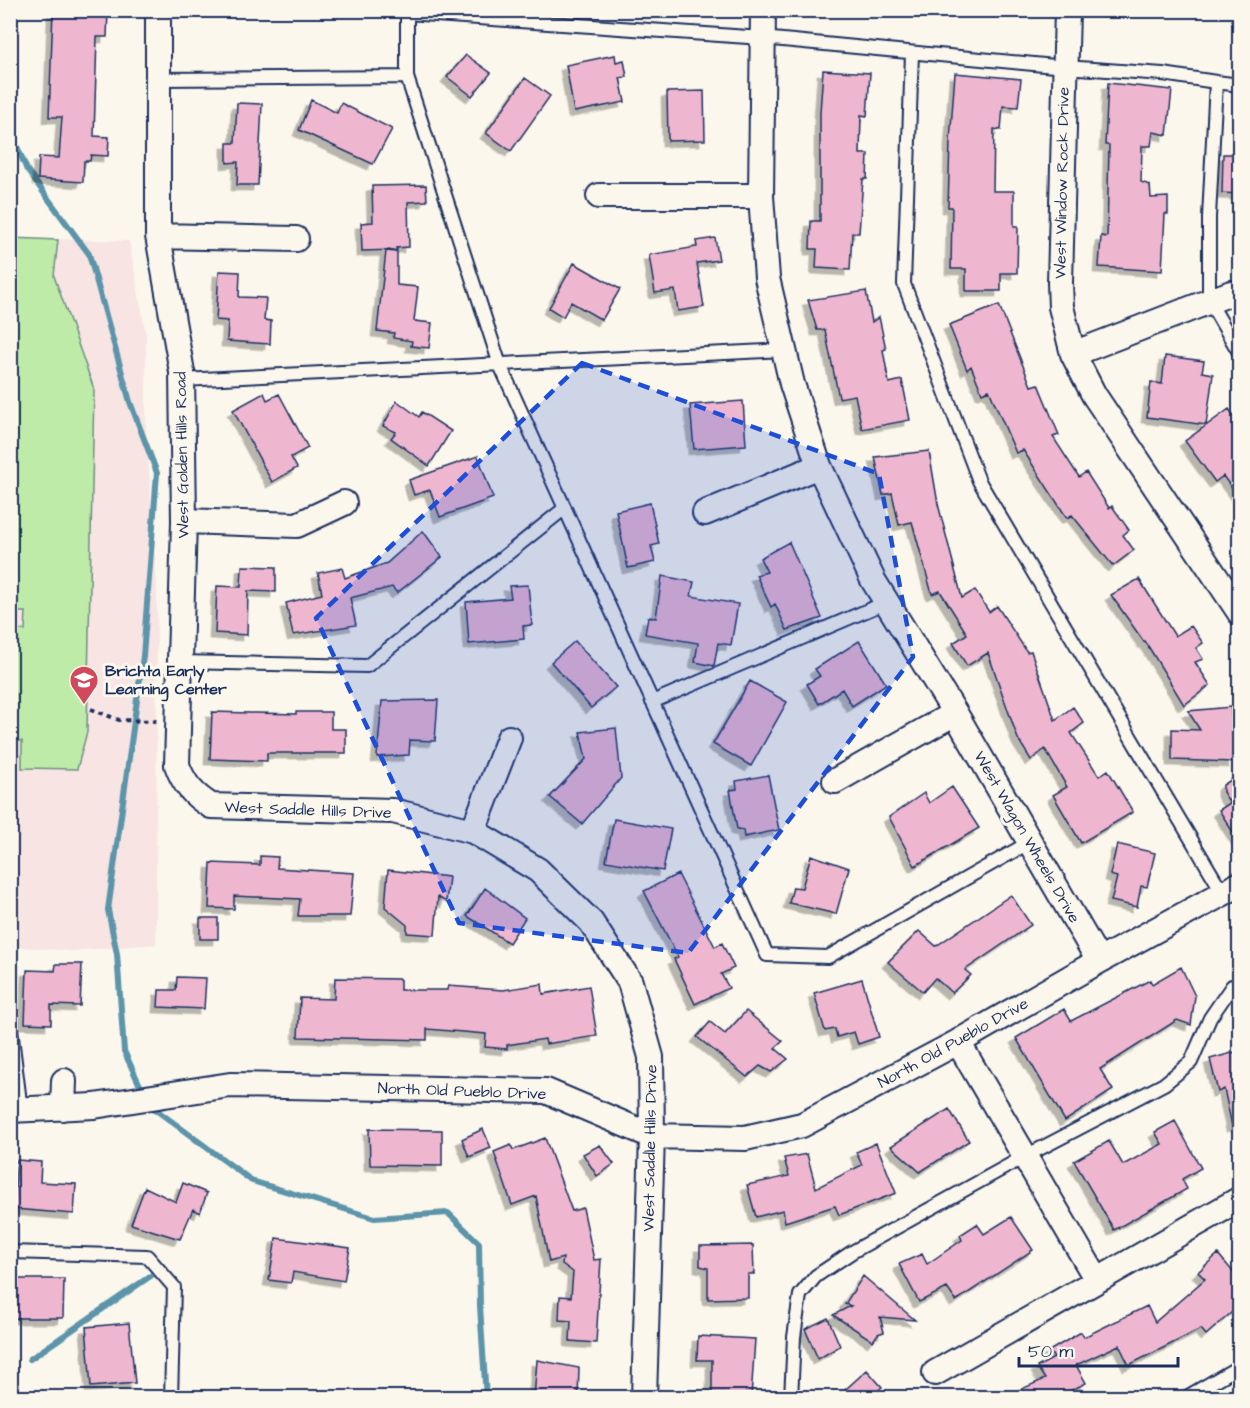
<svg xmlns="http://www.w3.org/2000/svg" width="1250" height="1408" font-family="'Architects Daughter',sans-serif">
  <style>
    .built { fill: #f7e4e3 }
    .green { fill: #bfeba8; stroke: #6d8d83; stroke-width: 1.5 }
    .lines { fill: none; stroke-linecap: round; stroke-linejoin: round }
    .stream { stroke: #5b94aa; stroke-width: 6 }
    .building { fill: #eeb7cf; stroke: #1b2f5e; stroke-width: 1.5; filter: url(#shadow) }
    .service-casing { stroke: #1b2f5e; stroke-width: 16 }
    .minor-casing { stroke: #1b2f5e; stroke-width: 28 }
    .path { stroke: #1b2f5e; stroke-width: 4; stroke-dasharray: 4.5 4.5; stroke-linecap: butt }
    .service { stroke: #fbf7ec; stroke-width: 12 }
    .minor { stroke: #fbf7ec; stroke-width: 24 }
    .marked { fill: #1d4ed8; fill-opacity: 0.2; stroke: #1d4ed8; stroke-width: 4.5; stroke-dasharray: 12 8; stroke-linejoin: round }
    .labels { text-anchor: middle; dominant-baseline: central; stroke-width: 6; stroke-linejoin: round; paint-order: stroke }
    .street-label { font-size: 16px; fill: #1b2f5e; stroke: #fbf7ec }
    .poi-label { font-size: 16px; font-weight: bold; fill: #1b2f5e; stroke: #fbf7ec; text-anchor: start }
  </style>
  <defs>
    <filter id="shadow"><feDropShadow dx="-5.5" dy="5.5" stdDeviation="0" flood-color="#0004"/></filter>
  </defs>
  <rect width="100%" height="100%" fill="#fbf7ec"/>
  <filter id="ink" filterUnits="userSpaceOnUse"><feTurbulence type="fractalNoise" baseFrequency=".0167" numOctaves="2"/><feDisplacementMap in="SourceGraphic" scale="12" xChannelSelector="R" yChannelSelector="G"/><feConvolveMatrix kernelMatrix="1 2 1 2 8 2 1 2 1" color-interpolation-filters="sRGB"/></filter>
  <g filter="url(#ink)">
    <path class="built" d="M11 238 129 241 146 335V430L157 588 156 944 71 951 11 946Z"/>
    <path class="green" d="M11 238 58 240 54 276 94 389 87 732 77 769 22 768V741H11V630H25L26 612H10Z"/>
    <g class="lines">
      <path class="stream" d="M10 130 27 170 89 254 130 402 157 473 143 656 108 910 117 954 124 1051 143 1092
        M148 1104 252 1181 374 1218 448 1213 479 1243 480 1306 486 1398
        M30 1359 152 1275"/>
    </g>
    <path class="building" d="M53 10H108L107 37H97L94 136 109 137 108 156 91 155 90 161H84L83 182 38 179 39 157 59 158 62 117H49Z
      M466 55 491 73 472 96 447 77Z
      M615 55 616 62 624 60 627 77 620 78 625 102 574 112 566 65Z
      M823 70 870 73 867 116 861 115 860 154H868L867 179H863L859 233H852L850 270 816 268 817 249H810L811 221H820V112Z
      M955 73 1021 79 1018 107 1003 106 1001 130 994 129 993 191H1014V226H1018L1017 273H1001V291H966V269H951L952 207H948L950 141Z
      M525 78 550 96 511 151 486 133Z
      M1108 83 1172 90 1167 135 1153 132 1151 146H1142L1141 182 1150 185 1151 198 1168 197V214H1165L1162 271 1099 267 1101 236 1107 237 1109 145H1105Z
      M704 91 705 140 668 141 667 92Z
      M311 100 337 113 341 103 392 129 373 164 299 130Z
      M237 103 262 104 258 185H237L238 162 227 163V143H235Z
      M1223 154H1239V194L1222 193Z
      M426 185 427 201 408 202 409 247 396 248 397 250 362 251 361 223 373 222 372 186Z
      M715 238 719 260 697 263 704 307 678 311 675 290 655 293 649 255 697 247 696 241Z
      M386 251 397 252V285L418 287 414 321 432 323 429 348 411 346 412 341 393 338 394 333 377 331Z
      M574 263 620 289 602 320 571 302 563 317 549 308Z
      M219 271 240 272 239 297 266 298 264 320 271 321 270 344 227 341 228 321 216 320Z
      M866 291 872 322 879 317 886 349 883 350 889 383 902 380 910 420 862 429 855 395 839 398 825 330H817L808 300Z
      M999 305 1031 386 1038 384 1059 435 1053 437 1079 477 1086 472 1109 508 1112 506 1129 530 1123 535 1134 550 1113 566 1072 515 1067 518 1023 450 1016 453 989 390 982 393 971 366 967 370 949 325Z
      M1165 356 1204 361 1202 372 1213 374 1206 425 1147 417 1151 382 1162 384Z
      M264 393 267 400 279 394 308 448 291 457 297 468 272 482 233 410Z
      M397 401 419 417 422 412 451 431 429 466 391 438 396 432 383 426Z
      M743 401 746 445 694 449 690 405Z
      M1229 409 1239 423V498L1223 476 1215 482 1185 441Z
      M929 451 938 504 962 598 975 590 989 612 997 606 1027 652 1031 651 1055 720 1073 707 1084 723 1071 733 1099 776 1108 770 1133 812 1081 843 1053 795 1067 787 1045 749 1031 760 1018 739 988 653 967 666 953 643 967 634 940 591 932 594 912 522 899 525 892 493 883 495 875 457Z
      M478 456 493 498 440 517 430 490 414 495 409 480Z
      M650 503 659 544 651 546 655 562 628 568 616 511Z
      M423 531 442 557 397 593 392 587 350 598 356 625 293 635 286 603 322 594 318 573 342 568 345 578 387 563Z
      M789 542 822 618 787 630 775 604 771 607 756 575 767 572 760 558Z
      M242 566 276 567V592L248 591 247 635 215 633 217 586 241 587Z
      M662 576 694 582 691 596 738 604 731 645 718 643 714 666 695 662 698 643 645 634 648 617 656 618Z
      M1139 579 1175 636 1191 626 1203 643 1196 648 1203 659 1195 662 1210 685 1184 705 1145 641 1144 642 1111 595Z
      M528 585 532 625 523 626 524 639 469 644 466 602 511 598 509 586Z
      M575 641 616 687 591 708 551 662Z
      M859 641 886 684 852 706 842 689 819 704 807 684 820 676 815 669Z
      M750 681 787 702 751 766 713 744Z
      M438 700 435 741 410 740 409 755 377 757 382 701Z
      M1231 707 1234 762 1172 760V729L1200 730 1188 711Z
      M212 712 296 714V712H331V729H346V753H267V761L210 759Z
      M616 728 621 778 582 824 550 797 586 759 580 732Z
      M768 775 779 830 744 837 743 830 737 829 730 790 737 789 736 781Z
      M1239 775V842L1219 810 1230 803 1223 792V785Z
      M952 787 979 828 915 866 889 817 924 793 929 803Z
      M614 819 671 829 663 871 606 861Z
      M1117 844 1155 853 1147 887 1141 886 1137 907 1111 901 1117 877 1110 875Z
      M811 855 849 868 836 914 789 903 793 887 802 888Z
      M260 856 278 857 277 868 354 873 350 916H298L300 899 234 896V909L209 908 211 863 260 865Z
      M388 870 449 877 446 902 438 897 435 935 407 933V925L385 907Z
      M678 874 715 947 722 943 734 968 721 974 729 988 695 1004 674 959 678 957 644 891Z
      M485 888 525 918 509 943 467 916Z
      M1011 895 1031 925 965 970 971 975 952 993 935 978 923 992 888 962 919 931 936 946Z
      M200 918H218V939H200Z
      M56 964H82L80 1006 51 1005V1024L25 1023 27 970 55 971Z
      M1181 967 1195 996 1191 1025 1177 1020 1100 1069 1113 1090 1065 1121 1016 1038 1064 1009 1071 1021 1150 980 1152 984Z
      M177 977 206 978 204 1009 158 1007 159 990H176Z
      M335 978 400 979V990H447L448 986 503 990 542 984 543 994 589 986 597 1036 546 1044 545 1039 507 1045V1049L485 1047 486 1034 427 1029V1040L298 1037 300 998 334 999Z
      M862 979 879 1037 858 1044 854 1032 837 1037 835 1029 825 1031 814 993Z
      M746 1011 783 1041 775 1048 788 1059 771 1072 760 1066 747 1077 697 1037 710 1022 725 1034Z
      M1239 1051V1125L1232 1126 1224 1089 1218 1092 1210 1059Z
      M949 1109 969 1141 920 1172 891 1146Z
      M1175 1121 1201 1168 1182 1179 1187 1189 1114 1230 1074 1161 1109 1141 1123 1165 1162 1144 1155 1132Z
      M369 1129 442 1130V1166L370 1165Z
      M483 1129 491 1148 469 1157 462 1139Z
      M545 1138 572 1211 583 1208 594 1260 601 1259 596 1343 570 1341 571 1321 559 1320 560 1296 571 1297 573 1272 562 1264 563 1258 549 1262 536 1196 512 1205 494 1152 511 1145 513 1150Z
      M876 1143 896 1193 839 1215 835 1206 785 1222 783 1210 756 1217 747 1185 789 1176 784 1158 807 1154 816 1188 862 1165 856 1152Z
      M600 1145 614 1164 597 1176 583 1154Z
      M17 1160 41 1162 40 1182 76 1184 74 1214 14 1209Z
      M183 1183 207 1193 200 1213 193 1209 180 1239 131 1224 145 1187 176 1202Z
      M1011 1217 1033 1250 956 1301 947 1288 919 1302 899 1264 922 1254 927 1264 962 1240 960 1235 977 1224 984 1234Z
      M276 1238 350 1248 344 1281 293 1272 291 1283 269 1280Z
      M753 1245 754 1274H748V1298L708 1299V1268L700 1266V1246Z
      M1218 1254 1239 1279V1306L1206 1335 1201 1329 1129 1365 1119 1345 1076 1365 1086 1383 1056 1398H1001L1045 1379 1037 1367 1054 1358 1049 1351 1081 1332 1084 1337 1147 1306 1155 1322 1205 1279 1198 1272Z
      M863 1276 915 1320 880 1317 884 1332 878 1334 873 1341 833 1315 851 1306 845 1304Z
      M10 1279H64L63 1318H10Z
      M828 1318 840 1346 818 1359 805 1329Z
      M129 1323 135 1383 91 1387 86 1327Z
      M698 1336 755 1339 751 1398 712 1393V1360H697Z
      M537 1360 579 1368 578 1398H534Z
      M867 1370 882 1387 869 1398H836Z"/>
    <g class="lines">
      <g class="service-casing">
        <path id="service" d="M407 10V77L500 365 767 955 828 957 1030 842
          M407 13 762 38 1065 67 1163 74 1216 82 1209 217V301L1240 354
          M912 53 904 284 979 481 1223 893
          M158 79 407 77
          M1216 82 1240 85
          M182 380 784 350
          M180 662 367 666 565 508
          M652 702 887 602
          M10 1021 21 1110
          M10 1252 147 1256 174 1287 171 1398
          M791 1398 794 1337 800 1295 816 1276 852 1252 1024 1157 1164 1084 1191 1062 1210 1018 1232 986H1240
          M1185 1398 1240 1366"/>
      </g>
      <g class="minor-casing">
        <path id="minor" d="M158 10V236L182 372 184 521 177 765C184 784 193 795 211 806L393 811 473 831 538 870 591 922 630 982 651 1057 652 1136 644 1398
          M763 10 761 196 767 278 792 384 819 466 873 580 955 713 1099 961
          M1067 10 1060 283 1061 307 1073 354 1094 395 1240 613
          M599 196H761
          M158 236 296 239
          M1073 354 1231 293
          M705 513 819 466
          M184 521 297 525 344 503
          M835 781 955 713
          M473 831 509 738
          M958 1042 1097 1280
          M63 1108 64 1081
          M10 1110 94 1106 230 1085 546 1091 652 1136 745 1138 802 1125 958 1042 1099 961 1240 884
          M935 1373 1240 1199"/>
      </g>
      <path class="path" d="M91 709 119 720 157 721"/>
      <use href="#service" class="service"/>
      <use href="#minor" class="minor"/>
    </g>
  </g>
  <path class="marked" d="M582 363 879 474 913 657 688 953 459 923 316 618Z"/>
  <defs>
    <g id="school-pin" transform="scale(1.5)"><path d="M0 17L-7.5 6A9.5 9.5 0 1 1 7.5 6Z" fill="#d1495b" stroke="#fbf7ec"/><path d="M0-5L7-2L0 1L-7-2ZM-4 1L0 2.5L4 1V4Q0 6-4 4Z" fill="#fff"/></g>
  </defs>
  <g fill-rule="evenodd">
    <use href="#school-pin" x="84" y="680"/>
  </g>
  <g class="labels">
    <g class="street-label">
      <text transform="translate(1062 183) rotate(-89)">West Window Rock Drive</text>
      <text transform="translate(182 455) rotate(-91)">West Golden Hills Road</text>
      <text transform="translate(308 810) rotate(2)">West Saddle Hills Drive</text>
      <text transform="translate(1027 837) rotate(60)">West Wagon Wheels Drive</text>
      <text transform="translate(953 1043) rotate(-29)">North Old Pueblo Drive</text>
      <text transform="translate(462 1091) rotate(2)">North Old Pueblo Drive</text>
      <text transform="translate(650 1148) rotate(-89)">West Saddle Hills Drive</text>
    </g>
    <g class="poi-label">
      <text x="105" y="671">Brichta Early<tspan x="105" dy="18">Learning Center</tspan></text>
    </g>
  </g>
  <rect width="1250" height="1408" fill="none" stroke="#fbf7ec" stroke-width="36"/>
  <rect x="18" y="18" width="1214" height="1372" fill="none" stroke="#1b2f5e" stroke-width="2" filter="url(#ink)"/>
  <path d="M1019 1357v9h159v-9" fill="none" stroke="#1b2f5e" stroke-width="3"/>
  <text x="1028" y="1357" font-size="18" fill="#1b2f5e" stroke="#fbf7ec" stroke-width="4.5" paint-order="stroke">50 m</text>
</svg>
